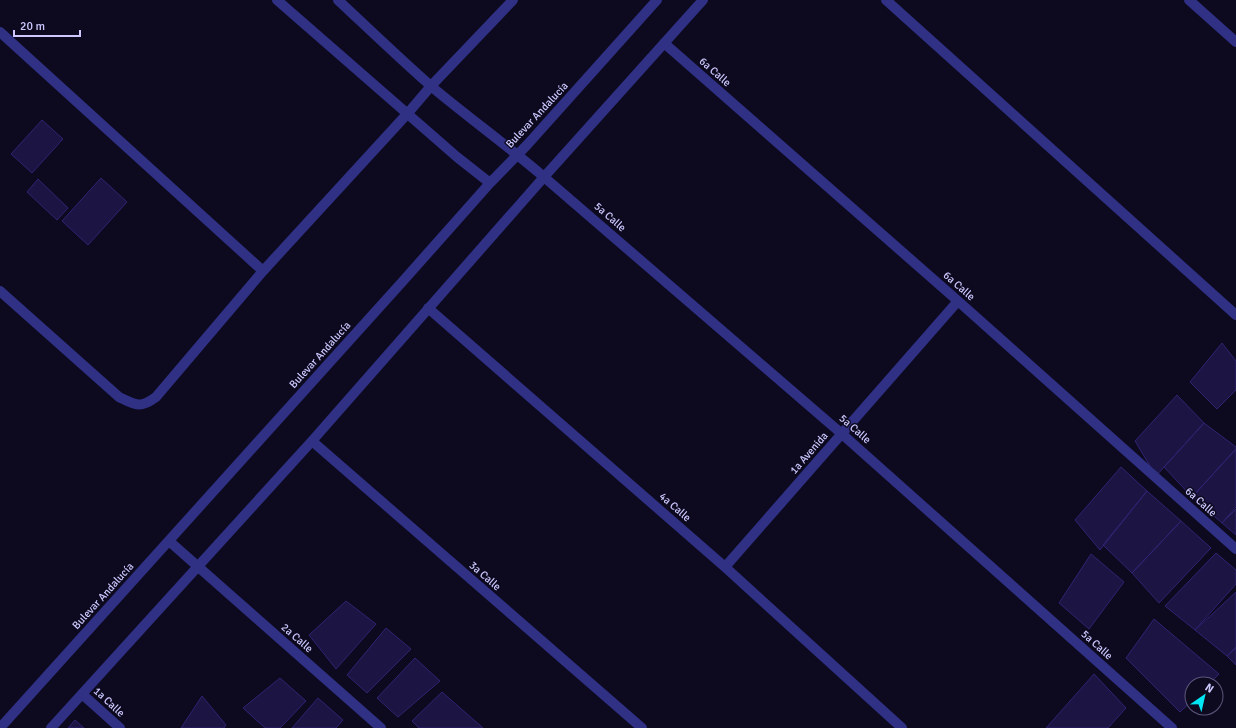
<svg xmlns="http://www.w3.org/2000/svg" width="1236" height="728" font-family="Signika,sans-serif">
  <style>
    .building { fill: #1c1443; stroke: #302372 }
    .lines { fill: none; stroke-linecap: round; stroke-linejoin: round }
    .street { stroke: #303085; stroke-width: 10 }
    .labels { text-anchor: middle; dominant-baseline: central; stroke-width: 3; stroke-linejoin: round; paint-order: stroke }
    .street-label { font-size: 11px; fill: #cdc9ff; stroke: #0d0a20 }
  </style>
  <rect width="100%" height="100%" fill="#0d0a20"/>
  <path class="building" d="M42 120 63 139 32 173 11 154Z
    M101 178 127 202 88 245 62 221Z
    M38 179 68 208 57 220 27 192Z
    M1222 343 1236 361V390L1217 409 1190 382Z
    M1177 395 1204 423 1156 476 1135 441Z
    M1204 423 1236 447V449L1192 497 1164 467Z
    M1236 449V507L1222 523 1192 497Z
    M1121 467 1147 491 1100 550 1075 520Z
    M1147 491 1181 521 1132 573 1103 545Z
    M1236 509V535L1222 523Z
    M1181 521 1211 548 1159 603 1132 573Z
    M1216 553 1236 570V584L1195 630 1165 606Z
    M1091 554 1124 582 1089 629 1059 603Z
    M1236 592V647L1227 656 1195 630Z
    M346 601 376 624 336 669 309 635Z
    M1154 619 1219 674 1209 684H1192V701L1180 712 1126 658Z
    M386 628 411 649 367 693 347 675Z
    M1236 648V665L1227 656Z
    M415 658 440 681 398 717 377 698Z
    M1094 674 1126 708 1108 728H1046Z
    M280 678 306 701 280 728H265L243 708Z
    M442 692 483 728H419L412 721Z
    M202 696 226 725 224 728H181Z
    M318 698 343 720 336 728H292Z
    M75 720 84 728H68Z"/>
  <g class="lines">
    <path class="street" d="M277 0 457 157 490 183
      M338 0C369 29 400 59 432 87 469 118 508 146 544 177L842 434 1172 728
      M886 0 1236 315
      M1189 0 1236 42
      M0 32 263 271
      M664 43 958 301 1236 549
      M0 291 119 397C135 405 140 409 156 397L263 271 408 113 431 86 513 0
      M428 308 725 567 902 728
      M312 441 642 728
      M169 541 381 728
      M725 567 958 301
      M82 694 120 728
      M0 728 403 281 490 183 527 145 657 0
      M51 728 312 441 544 177 703 0"/>
  </g>
  <g class="labels">
    <g class="street-label">
      <text transform="translate(715 72) rotate(41)">6a Calle</text>
      <text transform="translate(537 115) rotate(-47)">Bulevar Andalucía</text>
      <text transform="translate(610 217) rotate(41)">5a Calle</text>
      <text transform="translate(959 286) rotate(41)">6a Calle</text>
      <text transform="translate(320 355) rotate(-48)">Bulevar Andalucía</text>
      <text transform="translate(855 429) rotate(41)">5a Calle</text>
      <text transform="translate(809 453) rotate(-49)">1a Avenida</text>
      <text transform="translate(1201 502) rotate(42)">6a Calle</text>
      <text transform="translate(675 507) rotate(41)">4a Calle</text>
      <text transform="translate(485 576) rotate(41)">3a Calle</text>
      <text transform="translate(103 596) rotate(-48)">Bulevar Andalucía</text>
      <text transform="translate(297 638) rotate(41)">2a Calle</text>
      <text transform="translate(1097 645) rotate(42)">5a Calle</text>
      <text transform="translate(109 702) rotate(43)">1a Calle</text>
    </g>
  </g>
  <g transform="translate(1204 696) rotate(34)"><circle r="19" fill="#0d0a20" stroke="#5a5679"/>
  <path d="M0-3L7 15L0 10L-7 15Z" fill="#00e6f4"/>
  <text y="-6" font-size="11" font-weight="bold" text-anchor="middle" fill="#cdc9ff">N</text>
  </g>
  <path d="M14 30v6h66v-6" fill="none" stroke="#cdc9ff" stroke-width="2"/>
  <text x="20" y="30" font-size="12" fill="#cdc9ff" stroke="#0d0a20" stroke-width="3" paint-order="stroke">20 m</text>
</svg>
